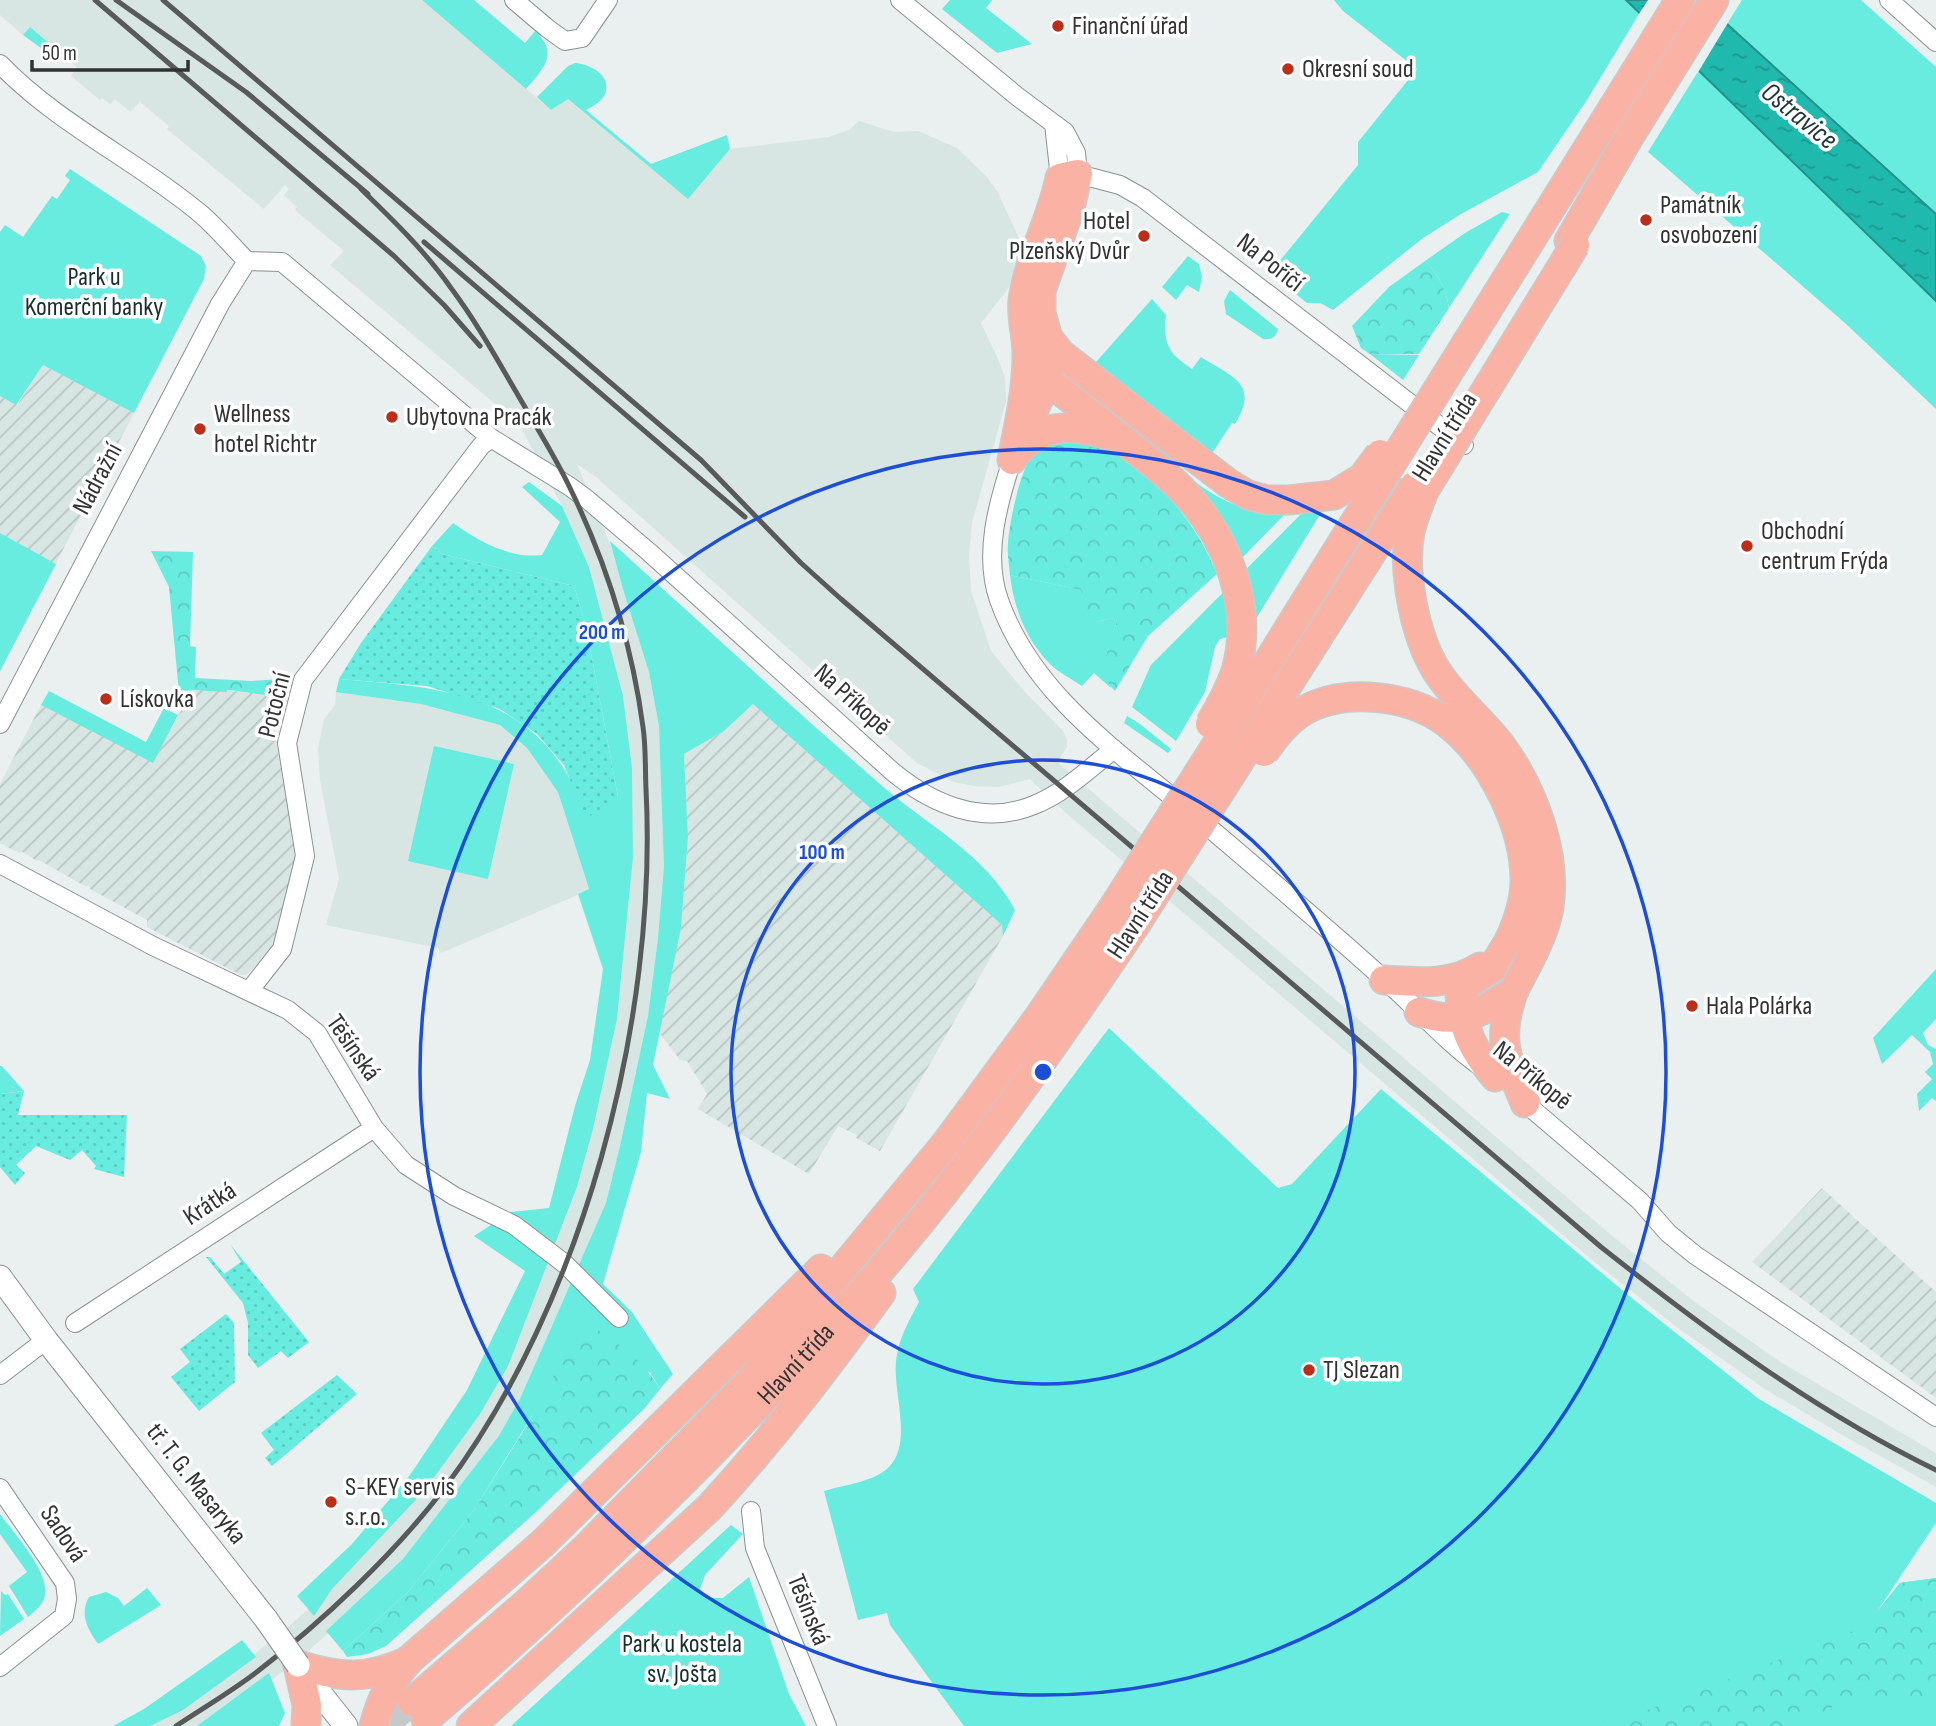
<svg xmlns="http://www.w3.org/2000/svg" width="1936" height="1726" font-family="'Sofia Sans Condensed',sans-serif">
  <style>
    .built { fill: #d7e5e3 }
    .industrial { fill: url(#industrial-furrows) }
    .green { fill: #68ecdf }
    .forest { fill: url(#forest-crowns) }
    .garden { fill: url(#garden-dots) }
    .water { fill: url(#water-ripples); stroke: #259188; stroke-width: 2 }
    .pier { fill: #eaefef }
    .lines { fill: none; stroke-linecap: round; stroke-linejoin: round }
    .primary-tunnel { stroke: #c5c9c9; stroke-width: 28; stroke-dasharray: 28 14; stroke-linecap: butt }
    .minor-casing { stroke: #8c9190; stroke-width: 20 }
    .tertiary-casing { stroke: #8c9190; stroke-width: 25 }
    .primary-casing { stroke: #c9caca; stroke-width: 31 }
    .minor { stroke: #fff; stroke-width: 18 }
    .tertiary { stroke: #fff; stroke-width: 23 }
    .primary { stroke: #fab2a5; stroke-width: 28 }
    .rail { stroke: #585a5a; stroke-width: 5 }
    .tertiary-bridge-casing { stroke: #8c9190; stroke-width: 25; stroke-linecap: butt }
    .primary-bridge-casing { stroke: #c9caca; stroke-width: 31; stroke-linecap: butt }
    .tertiary-bridge { stroke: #fff; stroke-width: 23 }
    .primary-bridge { stroke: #fab2a5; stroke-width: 28 }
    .ring { fill: none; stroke: #1d4ed8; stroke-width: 3.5 }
    .poi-dot { fill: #ba2e1a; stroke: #fff; stroke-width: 2.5 }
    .labels { text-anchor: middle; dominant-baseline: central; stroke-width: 7; stroke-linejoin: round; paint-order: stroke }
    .poi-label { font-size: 26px; fill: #313333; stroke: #fff; text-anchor: start }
    .street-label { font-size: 26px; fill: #313333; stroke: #fff }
    .park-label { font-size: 26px; fill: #172e2b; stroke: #fff }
    .water-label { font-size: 28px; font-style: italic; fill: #1f3734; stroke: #fff }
    .centre { fill: #1d4ed8; stroke: #fff; stroke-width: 3.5 }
    .ring-label { font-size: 21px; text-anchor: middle; font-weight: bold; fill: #1d4ed8; stroke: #fff; stroke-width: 7; stroke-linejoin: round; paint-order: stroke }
  </style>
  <defs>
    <pattern id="industrial-furrows" width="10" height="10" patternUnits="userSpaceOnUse" patternTransform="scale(1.75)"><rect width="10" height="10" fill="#d7e5e3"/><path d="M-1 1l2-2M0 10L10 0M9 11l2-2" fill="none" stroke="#b9c5c3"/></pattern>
    <pattern id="forest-crowns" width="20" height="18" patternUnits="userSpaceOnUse" patternTransform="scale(1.75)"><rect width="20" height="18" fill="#68ecdf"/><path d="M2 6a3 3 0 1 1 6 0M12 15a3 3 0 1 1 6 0" fill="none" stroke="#5bcbc0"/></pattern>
    <pattern id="garden-dots" width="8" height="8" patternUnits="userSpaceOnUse" patternTransform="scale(1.75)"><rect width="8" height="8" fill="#68ecdf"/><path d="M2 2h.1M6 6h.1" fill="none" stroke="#5bcbc0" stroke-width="1.8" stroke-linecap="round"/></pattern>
    <pattern id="water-ripples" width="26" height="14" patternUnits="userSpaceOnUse" patternTransform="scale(1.75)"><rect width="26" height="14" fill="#20b9ad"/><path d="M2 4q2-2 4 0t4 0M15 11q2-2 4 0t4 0" fill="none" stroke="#1d978d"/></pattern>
  </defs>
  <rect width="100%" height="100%" fill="#eaefef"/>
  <path class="built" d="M0 0H422L551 110 567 99 688 198 730 149 829 137 849 130 859 121 894 132 918 131 957 148 987 177 998 193 1022 245 1008 289 981 323 998 359 1005 378 1006 401 972 523 969 555 971 591 991 651 1024 691 1063 731 1067 740V747L1057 762 1611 1235 1696 1303 1782 1363 1936 1453V1487L1844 1436 1765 1389 1678 1328 1591 1259 1066 813 1030 779 999 787 974 786 954 782 917 763 596 477 577 464 615 556 649 672 659 726 663 808 664 866 658 938 648 1016 620 1146 606 1204 580 1269 526 1391 488 1452 453 1502 402 1561 355 1609 307 1652 264 1686 205 1726H142L246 1661 287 1628 333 1587 379 1539 551 1257 577 1187 593 1129 617 1019 633 857 632 767 623 696 589 567 562 506 520 425 330 265 344 251 295 210 297 207 284 195 289 189 285 185 264 209 167 129 169 126 140 102 130 112 115 99 110 104 102 98 100 100 71 76 77 67 30 27 23 35 0 15Z
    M336 692 421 704 500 725 527 748 558 792 589 890 441 953 438 948 326 925 339 879 320 780 318 749 324 719 335 705Z"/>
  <path class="industrial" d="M43 365 134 413 0 671V396L17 405Z
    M192 690 257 692 280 697 275 735 296 855 276 947 246 975H241L147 927V920L90 889V887L83 885 39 860 37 861 21 851 19 853 0 843V784L41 705 153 762Z
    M753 704 1002 925 1003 936 880 1151 856 1138 857 1135 838 1126 809 1174 698 1109 707 1094 687 1061 680 1060 659 1032 681 928 688 837 684 754 724 731Z
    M1822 1188 1936 1292V1398L1752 1262Z"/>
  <path class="green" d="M422 0H474L525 43 535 31C560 54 543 69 526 89Z
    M950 0H992L986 8 1032 44 997 53 942 9Z
    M1334 0H1626L1639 14 1587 100 1538 172 1461 214 1423 238 1333 310 1320 303H1307L1270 273 1358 165V142L1417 69 1343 11Z
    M1742 0H1861L1936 67V214L1727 24Z
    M30 27 57 50 52 56 23 35Z
    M575 63C589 64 610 74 606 91 604 101 593 106 586 110L651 164 727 135 730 149 688 199 568 99 551 110 537 97 568 66Z
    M1699 70 1936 301V409L1845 323 1648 152Z
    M70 169 201 256 206 266 204 279 134 413 43 365 16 405 0 396V232L5 225 23 237 52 196 57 199 70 180 65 176Z
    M1502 212 1510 214 1449 308C1446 288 1439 276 1425 261L1465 233Z
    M1188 256 1199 264 1202 277 1199 292 1187 285 1176 300 1162 287Z
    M1230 290 1278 329C1276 337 1272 340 1263 339L1226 314 1224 301Z
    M1152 299 1166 315C1163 344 1168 353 1192 369L1201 357C1232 377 1260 383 1235 424L1232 423 1209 458 1096 362Z
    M1370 354 1419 355 1403 380Z
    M1190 478C1219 501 1248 514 1285 514L1239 561 1187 482Z
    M529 482 562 506 589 567 623 696 632 768 633 857 617 1019 593 1129 577 1187 508 1366 480 1414 425 1490 332 1589 314 1616 297 1596 352 1544 410 1475 467 1390 525 1271 474 1236 511 1212 549 1208 575 1106 590 1060 603 969 578 894 589 889 558 792 527 748 500 725 421 704 336 692 339 679C434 687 527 691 574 787L618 797 586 626 574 586 442 554 432 546 453 523C479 541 509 559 542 555L560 522 522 487Z
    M1324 508 1248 632 1220 639 1215 647 1205 692 1176 741 1132 707 1151 665 1304 511Z
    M0 533 56 564 0 671Z
    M610 541C700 622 788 704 880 784 925 824 986 854 1015 910L1003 936 1002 925 753 704 724 731 684 754 688 837 681 928 653 1065 670 1099 647 1093 641 1152 603 1284 632 1312 673 1374 660 1389 650 1372 543 1398 474 1510 408 1592 343 1651 326 1631 403 1559 498 1437 520 1399 606 1203 620 1146 648 1016 658 938 664 866 659 726 649 672 623 589Z
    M1010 575 1082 590 1083 598 1097 622 1112 618 1117 621C1110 643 1101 666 1111 688L1094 673 1082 686C1072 679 1059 673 1050 664 1026 640 1014 608 1010 575Z
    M49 691 146 742 164 708 178 715 153 763 41 705Z
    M1127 716 1140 724 1171 749 1168 753 1124 723Z
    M434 746 514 764 488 879 408 861Z
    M1936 969V1019L1923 1033 1928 1045 1936 1049V1101L1932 1098 1919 1111 1917 1094 1932 1079 1925 1072 1933 1064 1930 1052 1912 1035 1882 1064 1873 1038Z
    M1109 1028 1278 1188 1292 1184 1381 1089 1633 1299 1759 1399 1936 1503V1523L1878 1610 1900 1583 1936 1578V1726H964L890 1625 887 1613 858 1620 824 1491C844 1485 874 1482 889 1467 913 1442 893 1394 896 1362 898 1339 909 1321 919 1302L913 1289Z
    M0 1066H2L24 1091 0 1094Z
    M0 1514C13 1532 50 1572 45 1596 43 1605 35 1611 28 1617L9 1586 27 1572 0 1534Z
    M731 1525 743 1534 705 1575 700 1589 709 1598H723L749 1577 789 1694 806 1726H511Z
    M147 1588 161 1605 98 1644C88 1629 79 1615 89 1597L106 1592 118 1598 124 1606Z
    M1 1591 5 1595 8 1594 24 1619 0 1636Z
    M242 1640 256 1657 183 1710 150 1726H113L144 1709Z
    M269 1673 285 1713 279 1726H197Z"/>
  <path class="forest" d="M1425 261C1439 276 1446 288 1449 308L1419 354H1370L1361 348 1352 326 1389 287Z
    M1097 439C1151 472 1193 515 1217 574L1148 636 1115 691C1096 674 1110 642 1117 621L1112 618 1097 622 1081 619 1075 608 1083 598 1081 590 1010 575C1009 564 1007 553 1008 543 1010 519 1023 447 1048 440 1060 436 1084 439 1097 439Z
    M151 551 193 552 190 646 196 647 195 678 251 681 297 678 291 687 288 696C273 698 245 691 227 690V692L192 690 184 703 179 693 169 587Z
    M584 1321C613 1339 643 1359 660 1389L645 1408 535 1513 386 1646 368 1654 347 1657 343 1651 408 1592 474 1510 524 1430Z
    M1936 1578V1699L1850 1697 1798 1726H1606L1861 1628 1871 1620 1900 1583Z"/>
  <path class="garden" d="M432 546 442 554 574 586 586 626 618 797 586 819 564 765 537 734 500 709 427 686 339 679 361 643Z
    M24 1091 18 1115H127L124 1177 94 1169 96 1166 82 1150 70 1160 36 1146 16 1165 25 1173 15 1185 0 1167V1094Z
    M230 1244 309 1342 288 1358 281 1351 258 1368 248 1355V1323L243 1303 206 1257H210L224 1274 241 1262Z
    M226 1314 234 1323 235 1382 199 1411 171 1377 190 1362 180 1349Z
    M337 1375 357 1394 272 1466 265 1458 274 1450 261 1433Z"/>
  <path class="water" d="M1626 0H1704L1727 24 1936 214V301Z"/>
  <path class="pier" d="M1648 0H1709L1729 21 1697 74 1637 17Z"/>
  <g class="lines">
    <path class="primary-tunnel" d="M382 1726 412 1702"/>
    <g class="minor-casing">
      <path id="minor" d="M514 0 547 28 565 41 582 38 608 0
        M900 0 1018 97 1065 132 1076 153 1078 174 1120 185 1143 198 1464 445
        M1889 0 1936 42
        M0 64C59 125 138 161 202 215 218 229 232 246 247 261L282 262 491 438 569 486 588 500 649 552 893 772C933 805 984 826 1034 805 1064 793 1089 769 1114 749
        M1054 124 1060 178
        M1012 460C998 503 983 555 999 600 1030 688 1106 743 1176 800 1217 834 1257 868 1297 903 1331 932 1364 961 1397 991 1425 1017 1449 1044 1480 1066
        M0 724 220 304 247 261
        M0 864 153 946 288 1010 317 1033 374 1128 406 1165 454 1196 514 1225 565 1264 619 1318
        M249 991 282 949 305 856 287 743 303 680 481 446 491 438
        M1518 1097 1640 1201 1668 1233 1695 1255 1936 1417
        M75 1323 374 1128
        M0 1375 46 1340
        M0 1488 65 1583 67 1599 64 1616 0 1667
        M751 1511 755 1548 827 1726"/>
    </g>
    <g class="tertiary-casing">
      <path id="tertiary" d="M0 1277 46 1340 266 1619
        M300 1668 346 1726"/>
    </g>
    <g class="primary-casing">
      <g id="primary">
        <path d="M1078 174 1070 208 1041 291V313L1048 338 1047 380 1012 460C1019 425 1027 390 1027 354 1027 336 1021 318 1023 300 1029 258 1052 219 1060 178Z"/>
        <path d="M1542 222 1680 0"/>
        <path d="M1569 241 1629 137 1714 0"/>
        <path d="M1048 338 1061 354 1142 417"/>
        <path d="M1035 366 1047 380 1124 441"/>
        <path d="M1018 452C1042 421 1077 425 1111 436"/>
        <path d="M1384 980C1417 982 1451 986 1480 967"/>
        <path d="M1514 990C1496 1039 1506 1057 1525 1103"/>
        <path d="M1419 1012C1459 1026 1482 1014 1514 990"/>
        <path d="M1495 1077C1473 1050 1463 1031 1460 995L1469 983 1493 967 1509 941"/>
        <path d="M298 1665C340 1678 367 1680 408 1661"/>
        <path d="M298 1665 307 1705 306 1726"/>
        <path d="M412 1702 529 1601 586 1548 749 1382 947 1142 1039 1017 1113 908"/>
        <path id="s1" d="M426 1719C584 1583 733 1439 870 1282 968 1170 1053 1047 1136 924"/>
        <path d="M374 1726C381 1699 391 1680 410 1659L543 1543 821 1269"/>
        <path d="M471 1726 709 1508C772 1440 827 1367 881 1293"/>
      </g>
    </g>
    <use href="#minor" class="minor"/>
    <use href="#tertiary" class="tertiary"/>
    <use href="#primary" class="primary"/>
    <path class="rail" d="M95 0 394 256 444 305 480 346
      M116 0 246 92 368 194
      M163 0 701 460 801 563 841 599 1601 1247C1706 1330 1815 1411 1936 1470
      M424 242 745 517
      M176 1726C203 1708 232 1691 258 1671 322 1622 394 1554 443 1490 583 1305 658 1020 646 789 645 768 646 747 643 727 632 645 606 562 570 488 556 458 538 430 522 402 499 363 478 324 451 288 425 251 393 220 361 189"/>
    <g class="tertiary-bridge-casing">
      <path id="tertiary-bridge" d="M266 1619 298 1665"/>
    </g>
    <g class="primary-bridge-casing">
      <path id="primary-bridge" d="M1142 417 1228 483 1248 495 1267 500H1289L1334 495 1362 478 1380 454
        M1124 441C1145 458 1167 473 1185 493 1228 539 1254 608 1236 671 1230 689 1220 707 1210 724
        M1264 752C1275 737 1285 723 1300 713 1342 687 1408 694 1447 723 1490 756 1525 826 1525 880 1525 902 1518 922 1509 941
        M1113 908 1210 755 1542 222
        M1136 924 1414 486
        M1514 990C1527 965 1545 934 1549 907 1557 853 1533 790 1502 747 1482 720 1454 699 1436 670 1415 636 1402 571 1410 532 1413 518 1419 504 1424 491L1575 245"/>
    </g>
    <use href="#tertiary-bridge" class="tertiary-bridge"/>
    <use href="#primary-bridge" class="primary-bridge"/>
  </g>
  <g class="ring">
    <circle cx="1043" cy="1072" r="312"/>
    <circle cx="1043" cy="1072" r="623"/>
  </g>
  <g class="poi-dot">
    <circle cx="1058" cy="26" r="7"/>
    <circle cx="1288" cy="69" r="7"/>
    <circle cx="1646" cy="220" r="7"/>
    <circle cx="1144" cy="236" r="7"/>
    <circle cx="392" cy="417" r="7"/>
    <circle cx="200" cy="429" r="7"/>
    <circle cx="1747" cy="546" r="7"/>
    <circle cx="106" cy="699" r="7"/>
    <circle cx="1692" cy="1006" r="7"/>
    <circle cx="1309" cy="1370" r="7"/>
    <circle cx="331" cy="1502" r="7"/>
  </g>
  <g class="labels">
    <g class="poi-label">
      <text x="1072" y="26">Finanční úřad</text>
      <text x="1302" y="69">Okresní soud</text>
      <text x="1660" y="205">Památník<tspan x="1660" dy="30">osvobození</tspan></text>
      <text x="1130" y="221" text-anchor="end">Hotel<tspan x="1130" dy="30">Plzeňský Dvůr</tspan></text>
      <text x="214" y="414">Wellness<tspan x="214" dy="30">hotel Richtr</tspan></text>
      <text x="406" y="417">Ubytovna Pracák</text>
      <text x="1761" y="531">Obchodní<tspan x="1761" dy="30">centrum Frýda</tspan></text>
      <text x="120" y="699">Lískovka</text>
      <text x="1706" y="1006">Hala Polárka</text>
      <text x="1323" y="1370">TJ Slezan</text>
      <text x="345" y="1487">S-KEY servis<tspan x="345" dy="30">s.r.o.</tspan></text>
    </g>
    <g class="street-label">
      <text transform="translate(1270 263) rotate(38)">Na Poříčí</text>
      <text transform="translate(1445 437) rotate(-58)">Hlavní třída</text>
      <text transform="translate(98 479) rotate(-62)">Nádražní</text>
      <text transform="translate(852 700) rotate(42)">Na Příkopě</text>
      <text transform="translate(275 705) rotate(-76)">Potoční</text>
      <text transform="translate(1141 915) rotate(-57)">Hlavní třída</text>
      <text transform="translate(353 1048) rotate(55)">Těšínská</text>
      <text transform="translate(1532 1076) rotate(39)">Na Příkopě</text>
      <text transform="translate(210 1204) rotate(-33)">Krátká</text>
      <text stroke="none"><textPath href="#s1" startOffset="513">Hlavní třída</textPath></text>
      <text transform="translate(196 1484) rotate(52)">tř. T. G. Masaryka</text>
      <text transform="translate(63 1534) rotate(56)">Sadová</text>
      <text transform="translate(808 1610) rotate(68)">Těšínská</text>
    </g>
    <g class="park-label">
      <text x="94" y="277">Park u<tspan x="94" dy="30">Komerční banky</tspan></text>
      <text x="682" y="1644">Park u kostela<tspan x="682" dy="30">sv. Jošta</tspan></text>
    </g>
    <g class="water-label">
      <text transform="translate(1799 116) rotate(39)">Ostravice</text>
    </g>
  </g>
  <circle cx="1043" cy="1072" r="10" class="centre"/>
  <g class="ring-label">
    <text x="602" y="639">200 m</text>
    <text x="822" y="859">100 m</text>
  </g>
  <path d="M32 60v10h156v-10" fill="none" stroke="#313333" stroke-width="3.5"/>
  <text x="42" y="60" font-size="21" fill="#313333" stroke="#ffffff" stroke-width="5" paint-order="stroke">50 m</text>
</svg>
